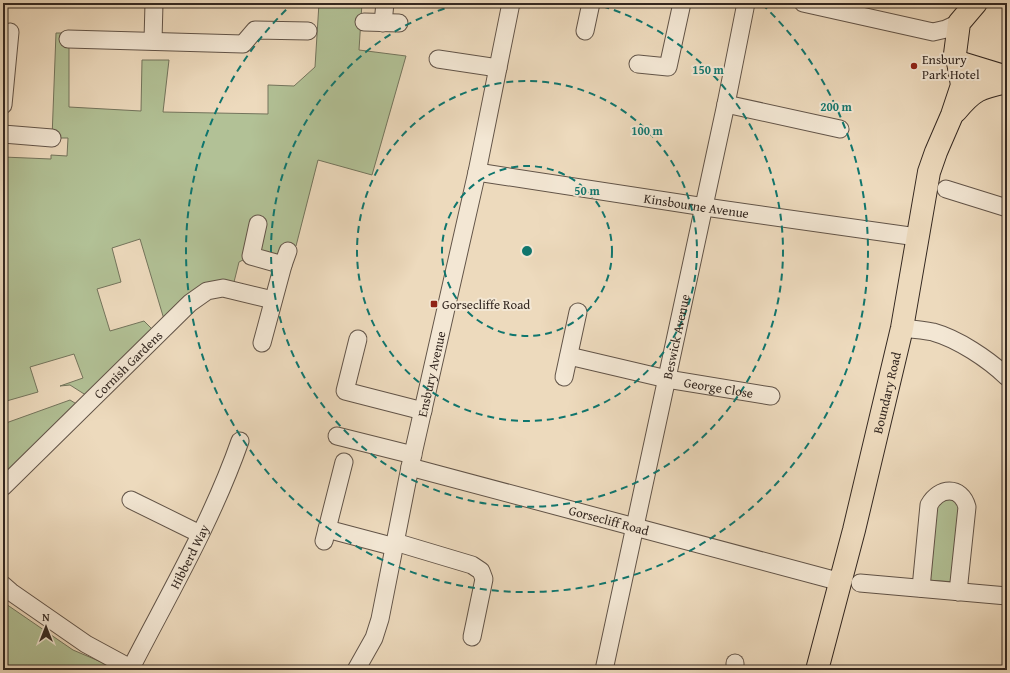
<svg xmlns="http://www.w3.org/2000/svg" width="1010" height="673" font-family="'Gentium Book Plus',serif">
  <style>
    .green { fill: #b2c196; stroke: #73745c }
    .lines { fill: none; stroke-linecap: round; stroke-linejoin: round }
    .minor-casing { stroke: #625448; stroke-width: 19 }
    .major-casing { stroke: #342821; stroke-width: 24 }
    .minor { stroke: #f3e7d4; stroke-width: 17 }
    .major { stroke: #eddabd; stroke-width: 22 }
    .ring { fill: none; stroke: #0f766e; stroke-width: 2; stroke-dasharray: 7 5 }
    .poi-dot { fill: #8f2418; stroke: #f3e7d4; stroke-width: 1.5 }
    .labels { text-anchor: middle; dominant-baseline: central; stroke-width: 4; stroke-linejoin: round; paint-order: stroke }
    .poi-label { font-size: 13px; fill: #342821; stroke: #f3e7d4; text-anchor: start }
    .street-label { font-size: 13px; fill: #342821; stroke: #f3e7d4 }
    .centre { fill: #0f766e; stroke: #f3e7d4; stroke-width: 2 }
    .ring-label { font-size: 12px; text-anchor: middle; font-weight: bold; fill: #0f766e; stroke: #f3e7d4; stroke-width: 4; stroke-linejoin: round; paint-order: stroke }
  </style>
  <rect width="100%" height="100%" fill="#eddabd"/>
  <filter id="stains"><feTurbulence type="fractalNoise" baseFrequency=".005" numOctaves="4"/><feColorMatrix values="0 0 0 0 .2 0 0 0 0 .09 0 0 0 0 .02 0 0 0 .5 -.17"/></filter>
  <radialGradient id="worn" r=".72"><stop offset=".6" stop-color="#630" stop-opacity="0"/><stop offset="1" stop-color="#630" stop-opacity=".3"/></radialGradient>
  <path class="green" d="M319 3H362L359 50 406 56 372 175 318 160 296 246 288 251 283 265 251 256 239 262 232 290 223 288 166 326 140 239 112 248 121 282 97 289 110 331 144 321 158 335 92 399 70 385 60 386 83 378 74 354 30 367 38 392 3 402V157L51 159V155L67 156 68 138H52L56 33H69V107L141 111 142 60H169L163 112 268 114V85L294 86 315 67Z
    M70 400 83 408 3 487V415L6 423Z
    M945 495 963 507 956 582 926 580 932 512Z
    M3 602 73 650 113 667 114 670H3Z"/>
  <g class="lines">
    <g class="minor-casing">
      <g id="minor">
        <path d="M803 3 933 32 946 29 959 23"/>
        <path d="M364 22 399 23"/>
        <path d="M383 23 385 3"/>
        <path d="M585 31 591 3"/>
        <path d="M68 39 243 44 255 30 308 31"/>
        <path d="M153 41 154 3"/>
        <path d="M438 59 498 68"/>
        <path d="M638 64 668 67 682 3"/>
        <path d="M726 104 840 129"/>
        <path d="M3 105 10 32"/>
        <path d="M3 134 52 138"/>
        <path id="s1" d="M477 172 705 207 917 237"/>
        <path d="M946 189 1007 208"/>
        <path d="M258 224 251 256 283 265 262 343"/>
        <path d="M283 265 288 251"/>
        <path d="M902 328C912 329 923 330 933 332 958 339 988 359 1007 377"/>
        <path d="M358 339 345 391 423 411"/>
        <path id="s2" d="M569 356 667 379 771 396"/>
        <path d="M564 377 578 312"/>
        <path d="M337 436 413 455"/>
        <path id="s3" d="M410 467C554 505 697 544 841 582"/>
        <path id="s4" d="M3 487 190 303 207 291 223 288 273 300"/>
        <path d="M131 500 200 534"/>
        <path d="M327 529 395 547"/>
        <path d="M324 541 344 462"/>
        <path d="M395 542 472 565 481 571 484 579 472 637"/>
        <path d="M860 583 1007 596"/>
        <path d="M3 585 11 592 86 644 134 670"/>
        <path d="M921 588 929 505C939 487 961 485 967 507L958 592"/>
        <path id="s5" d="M131 668C169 594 212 521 240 441"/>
        <path id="s6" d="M356 670 374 638 380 619 410 467 477 172 511 3"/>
        <path id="s7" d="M604 670 726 104 746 3"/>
        <path d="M735 670V663"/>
      </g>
    </g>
    <g class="major-casing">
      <g id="major">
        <path d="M958 62 1007 77"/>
        <path d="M956 111C974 89 980 88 1007 82"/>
        <path id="s8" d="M817 670 854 530 902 328 929 172 936 152 952 115 962 85 958 62 955 54 959 23 976 3"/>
      </g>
    </g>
    <use href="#minor" class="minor"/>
    <use href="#major" class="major"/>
  </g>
  <g class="ring">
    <circle cx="527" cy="251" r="85"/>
    <circle cx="527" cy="251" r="170"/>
    <path d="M591 3A256 256 0 1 1 463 3"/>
    <path d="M762 4A341 341 0 1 1 292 4"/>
  </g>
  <g class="poi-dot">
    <circle cx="914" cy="66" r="4"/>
    <rect x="430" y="300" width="8" height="8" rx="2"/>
  </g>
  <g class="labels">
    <g class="poi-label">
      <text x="922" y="59">Ensbury<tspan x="922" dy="15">Park Hotel</tspan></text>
      <text x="442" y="304">Gorsecliffe Road</text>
    </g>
    <g class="street-label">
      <text stroke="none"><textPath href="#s1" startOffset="222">Kinsbourne Avenue</textPath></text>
      <text stroke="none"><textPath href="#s7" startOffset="341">Beswick Avenue</textPath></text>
      <text stroke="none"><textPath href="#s4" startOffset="175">Cornish Gardens</textPath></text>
      <text stroke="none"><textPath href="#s6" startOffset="307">Ensbury Avenue</textPath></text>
      <text stroke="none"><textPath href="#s2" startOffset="153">George Close</textPath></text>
      <text stroke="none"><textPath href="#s8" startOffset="286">Boundary Road</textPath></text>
      <text stroke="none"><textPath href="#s3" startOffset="206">Gorsecliff Road</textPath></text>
      <text stroke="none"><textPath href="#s5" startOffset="126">Hibberd Way</textPath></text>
    </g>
  </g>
  <circle cx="527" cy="251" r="6" class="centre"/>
  <g class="ring-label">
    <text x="708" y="74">150 m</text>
    <text x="836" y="111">200 m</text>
    <text x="647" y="135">100 m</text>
    <text x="587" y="195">50 m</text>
  </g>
  <rect width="1010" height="673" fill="none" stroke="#eddabd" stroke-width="16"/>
  <rect x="4" y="4" width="1002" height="665" fill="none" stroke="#342821" stroke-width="2"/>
  <rect x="8" y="8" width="994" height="657" fill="none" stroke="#342821"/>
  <g transform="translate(46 627)" stroke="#f3e7d4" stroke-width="3" paint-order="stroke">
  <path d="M0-3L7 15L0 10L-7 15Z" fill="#342821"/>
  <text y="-6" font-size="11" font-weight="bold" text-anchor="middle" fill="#342821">N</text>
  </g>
  <rect width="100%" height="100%" filter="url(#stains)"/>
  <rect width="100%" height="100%" fill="url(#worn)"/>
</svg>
